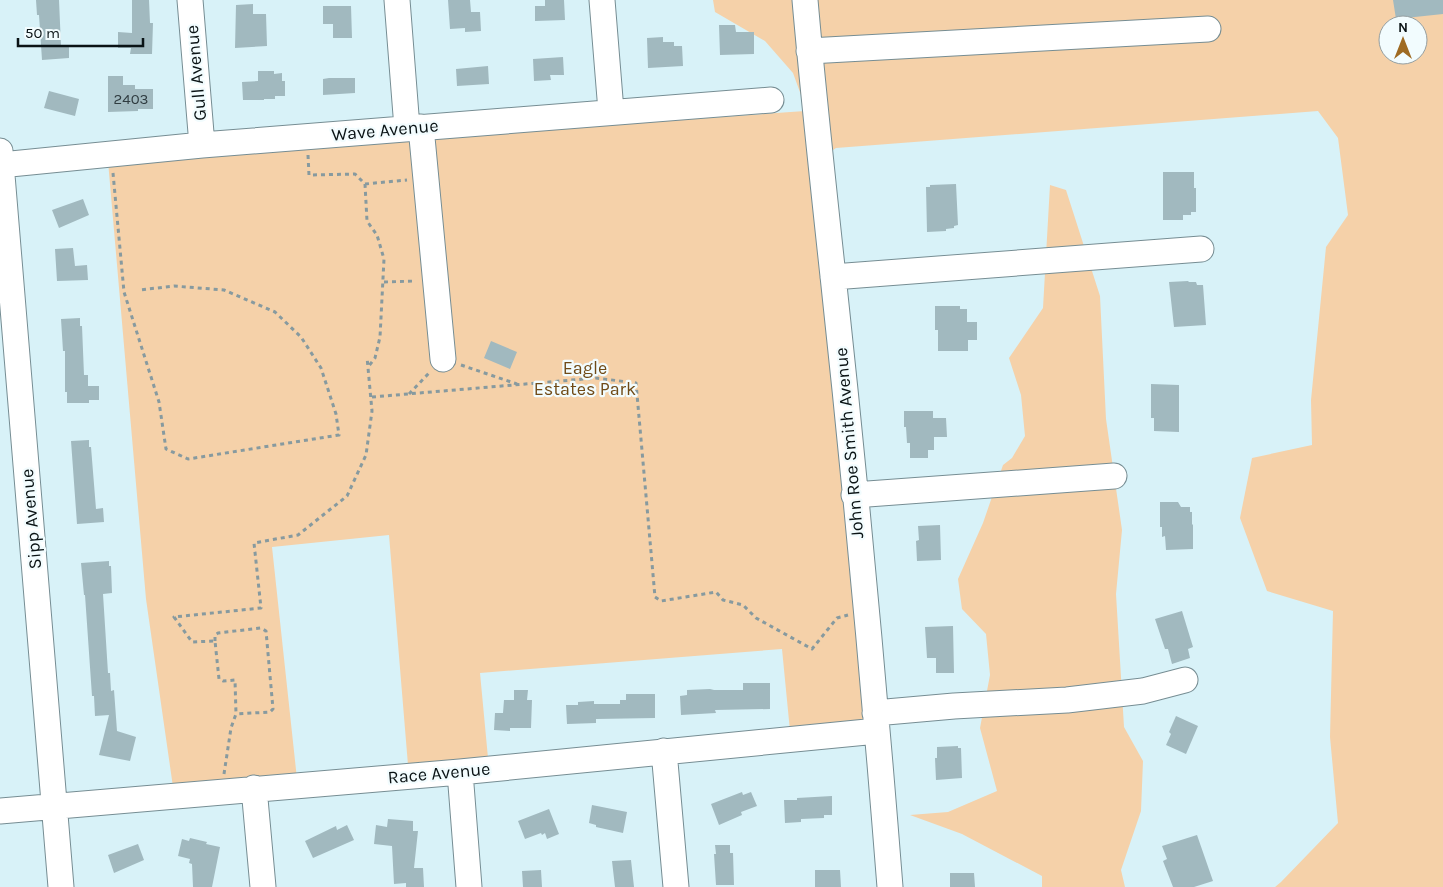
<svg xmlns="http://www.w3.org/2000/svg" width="1443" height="887" font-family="Karla,sans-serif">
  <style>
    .green { fill: #f5d1a9; fill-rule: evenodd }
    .building { fill: #a1b9bf }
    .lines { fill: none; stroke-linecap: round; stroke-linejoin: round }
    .minor-casing { stroke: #768d93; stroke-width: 27 }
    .path { stroke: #879a9f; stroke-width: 3; stroke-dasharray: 4 4; stroke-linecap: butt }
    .minor { stroke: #fff; stroke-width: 25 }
    .labels { text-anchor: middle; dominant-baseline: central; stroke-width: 4.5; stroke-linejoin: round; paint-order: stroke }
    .number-label { font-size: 15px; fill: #303c40 }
    .street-label { font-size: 18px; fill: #0a1315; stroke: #f2fcfe }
    .park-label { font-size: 18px; fill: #704a16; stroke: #f2fcfe }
  </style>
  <rect width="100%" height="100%" fill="#d8f2f8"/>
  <path class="green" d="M713 0H1443V887H1275L1281 882 1338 823 1330 737 1333 611 1267 591 1240 518 1252 458 1312 445 1311 400 1326 247 1348 215 1338 138 1318 111 836 148 817 161 865 723 790 731 782 649 480 673 488 758 408 765 389 535 272 547 297 779 173 787 146 599 108 161 805 111 801 95 793 73 765 41 715 12ZM1388 25H1418V55H1388Z
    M1050 185 1066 190 1100 296 1106 419 1122 530 1116 594 1124 727 1143 761 1141 811 1121 870 1125 887H1042V876L962 834 910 815 948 812 997 791 980 728 990 675 986 634 962 609 958 579 983 523 1003 465 1012 458 1025 436 1021 395 1009 358 1043 308Z"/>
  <path class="building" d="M36 0H59L61 46H69V58L42 60 39 15H37Z
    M132 0H149L150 23H153L152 54H130L131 48H118V32L132 33Z
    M448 0H470L471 12H480L481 31 465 32V28L450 29Z
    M545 0H564L565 20 535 21V6H545Z
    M1393 0H1443V14L1396 19Z
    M253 4V14H266L267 46 235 48 236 5Z
    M323 6H351L352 38H333V24H323Z
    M719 25H735L736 32H754V54L720 55Z
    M663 37V42H674V46H682L683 66 648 68 647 38Z
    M563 57 564 75H550L551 80 534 81 533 59Z
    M488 66 489 84 457 86 456 69Z
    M258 71H274V74L282 73V81H285V96H275V99H264V100H243L242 82 258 81Z
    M108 76H123V85H135V89H153V109H138V111L108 112Z
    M329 78H355V93L323 95V79Z
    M49 91 79 99 75 116 44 108Z
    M1163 172H1194V188H1196V212H1191V215H1183V220H1163Z
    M956 184 958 225 954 226V228L946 229V231L927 232 926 187H930V185Z
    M83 199 89 215 59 228 52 210Z
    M73 248 75 266 87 265 88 280 57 281 55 249Z
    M1188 281 1189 282H1196L1197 285H1203L1206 325 1174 327 1169 282Z
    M935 306H960V309H967V322H977V340H968V351H938V330H935Z
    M80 318V326H82L84 375H88V386H99V400H89V403H67V392H65V351H63L61 319Z
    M491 341 517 352 510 369 484 358Z
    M1151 384 1179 385V432L1154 431V418H1151Z
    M904 411H933V418H946L947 437H934V450H928V458H910V443H907L906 427H904Z
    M89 440V447H91L96 509 103 508 104 522 77 524 71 441Z
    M1160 502H1178L1181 507H1190V512H1192V525L1193 524V549L1166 550 1165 536 1162 537V527H1160Z
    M940 525 941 560 917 561 916 541 919 540 918 526Z
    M109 561V566H111L112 593 103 594 108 673H110L111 691 114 690 117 731 136 737 130 761 99 755 109 715 95 716 94 696H92L85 595H84L81 563Z
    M1182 611 1193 647 1188 649 1190 658 1172 664 1168 649H1165L1155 619Z
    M953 626 954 673H936V658H927L925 627Z
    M743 683H770V709L715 710 716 713 681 715 680 696 687 695V690L710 689 714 690H743Z
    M514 690H528L527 700H532L531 728H510V731L494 730 495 713H503L504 700H514Z
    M626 694H655V718L596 719V723L567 724 566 705H578V702L594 701V704H620V700H626Z
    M1176 716 1198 726 1186 754 1166 745 1171 734 1169 732Z
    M958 746V748H961L962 778 936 780 935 758H937V747Z
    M742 792 743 795 751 792 757 806 741 812 742 815 719 825 711 804Z
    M832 796V815H824V818L801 819V822L785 823 784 800H797V798Z
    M592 805 627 812 623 833 596 827V825L589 823Z
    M549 809 559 834 547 839 545 833 542 835 541 833 525 839 518 821Z
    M388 819 413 821V831H418L414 868H423L424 887H406V883L394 884 392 846 374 844 376 825 387 827Z
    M347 825 354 840 313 858 305 841 336 826 337 830Z
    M1197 835 1213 881 1194 887H1173L1163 861 1167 859 1162 846Z
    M190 838 207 842 206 844 220 847 212 887H193L192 864 189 863 190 859 178 856 182 839 189 841Z
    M138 844 144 860 114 873 108 855Z
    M715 845H730V853H733L734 885H716L714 854H716Z
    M631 860 634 887H615L612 861Z
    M541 870 542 887H523L522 871Z
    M815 870H840L841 887H815Z
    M950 873H974L975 887H950Z"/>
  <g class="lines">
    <g class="minor-casing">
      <path id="minor" d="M190 0 202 145
        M397 0 407 128
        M602 0 611 111
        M805 0C813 92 823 184 833 276 855 479 874 683 890 887
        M809 51 1208 29
        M421 127 443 359
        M0 151 61 887
        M0 165 202 145 771 100
        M833 277 1201 249
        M854 495 1114 476
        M875 713 954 706 1067 700 1143 691 1185 680
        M664 751 676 887
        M460 772 469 887
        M254 788 263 887
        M0 811 460 772 877 731"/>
    </g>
    <path class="path" d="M308 155 309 175 355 174 365 184 367 221 377 235 384 259 380 337 375 358 368 367
      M113 173 124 292 159 402 166 449 188 459 339 435 336 414 321 368 301 337 275 312 224 290 174 286 140 290
      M365 184 407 180
      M384 282 416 281
      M461 365 517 384
      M409 394 429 373
      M372 397 596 378 636 383 655 597 661 601 716 592 723 600 743 605 756 618 812 649 837 618 848 615
      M215 641V635L218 633 261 628 266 631 273 709 270 712 236 714
      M224 774 231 728 236 714 235 680 223 681 219 679 215 641 192 642 174 617 261 608 254 543 298 535 347 496 366 455 372 411 367 357"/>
    <use href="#minor" class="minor"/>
  </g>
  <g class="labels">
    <g class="number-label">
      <text x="131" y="99">2403</text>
    </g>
    <g class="street-label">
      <text transform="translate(196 73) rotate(-95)">Gull Avenue</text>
      <text transform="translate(385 130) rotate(-5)">Wave Avenue</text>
      <text transform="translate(849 443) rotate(-95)">John Roe Smith Avenue</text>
      <text transform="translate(31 519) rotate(-95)">Sipp Avenue</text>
      <text transform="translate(439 773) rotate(-5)">Race Avenue</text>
    </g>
    <g class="park-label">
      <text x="585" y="368">Eagle<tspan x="585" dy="21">Estates Park</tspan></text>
    </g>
  </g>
  <g transform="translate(1403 40)"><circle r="24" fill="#f2fcfe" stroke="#959fa1"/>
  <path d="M0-4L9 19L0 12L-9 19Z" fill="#9f6b23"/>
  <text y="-8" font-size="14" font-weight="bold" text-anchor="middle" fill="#0a1315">N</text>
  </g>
  <path d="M18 38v8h125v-8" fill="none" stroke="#0a1315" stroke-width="2.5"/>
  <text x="25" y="38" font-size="15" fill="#0a1315" stroke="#f2fcfe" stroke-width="4" paint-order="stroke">50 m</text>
</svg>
